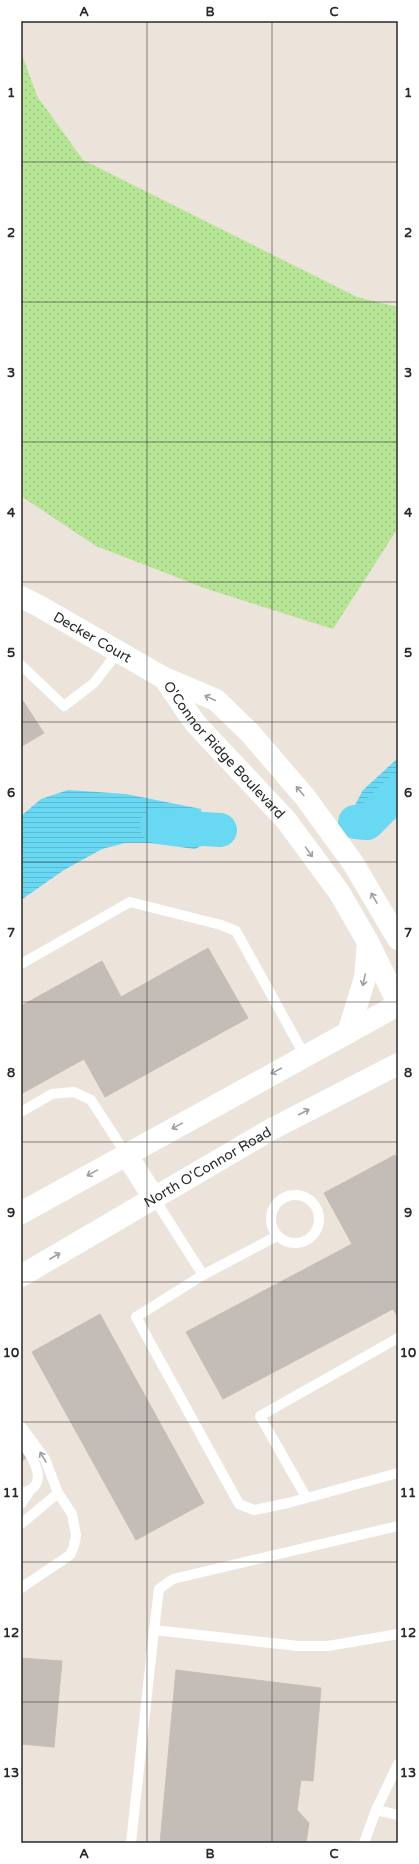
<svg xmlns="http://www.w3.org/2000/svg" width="419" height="1864" font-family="'Varela Round',sans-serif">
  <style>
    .grass { fill: url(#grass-dots) }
    .water { fill: url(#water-rules) }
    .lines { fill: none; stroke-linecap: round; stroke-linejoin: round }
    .river { stroke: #69d8f2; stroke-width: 34 }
    .building { fill: #c4bdb7; stroke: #c7bfb4 }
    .lane { stroke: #fff; stroke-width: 10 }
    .secondary { stroke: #fff; stroke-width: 22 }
    .oneway { stroke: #9f9f9f }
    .grid { fill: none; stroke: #292929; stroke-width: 1; stroke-opacity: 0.55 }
    .labels { text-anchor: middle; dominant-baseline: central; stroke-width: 3; stroke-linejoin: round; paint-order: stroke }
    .street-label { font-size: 14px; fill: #292929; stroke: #fff }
    .neatline { fill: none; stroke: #292929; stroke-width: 1.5 }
    .grid-label { font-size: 13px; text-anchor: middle; font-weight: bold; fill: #292929 }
  </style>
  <defs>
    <pattern id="grass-dots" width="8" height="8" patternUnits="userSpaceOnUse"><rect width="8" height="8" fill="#b6e595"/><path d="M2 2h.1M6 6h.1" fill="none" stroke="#9cc480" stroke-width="1.8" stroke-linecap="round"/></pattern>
    <pattern id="water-rules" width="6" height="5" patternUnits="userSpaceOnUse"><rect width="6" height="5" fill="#69d8f2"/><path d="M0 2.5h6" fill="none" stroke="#5bb9d0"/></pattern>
  </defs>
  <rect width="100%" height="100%" fill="#ece3db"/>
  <path class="grass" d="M21 52 37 96 83 160 357 297 398 307V528L333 629 207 589 96 546 21 496Z"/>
  <path class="water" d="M398 758V807L377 821 367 823 355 805 363 790Z
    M68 790 126 794 201 809 205 844 195 849 149 843H125L102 849 64 870 21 900V816L41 799Z"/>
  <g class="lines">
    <path class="river" d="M355 822 367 823 398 792
      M157 826 220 830"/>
  </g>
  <path class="building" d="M21 698 44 733 22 746 21 745Z
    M208 948 248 1018 105 1097 84 1059 21 1094V1006L102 961 121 997Z
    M395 1155 398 1161V1317L393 1309 223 1399 186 1332 352 1244 324 1193Z
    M100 1314 204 1503 136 1540 32 1352Z
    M21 1450 27 1457 21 1462Z
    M21 1658 62 1661 54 1747 21 1744Z
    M176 1670 321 1688 313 1781 301 1780 297 1810 309 1823 306 1843H160Z"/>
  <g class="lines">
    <path class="lane" d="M21 665 64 706 94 683 118 652
      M21 964 130 902 221 925 236 931 305 1056
      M21 1112 52 1094 74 1092 91 1100 126 1154
      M271 1219a24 24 0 1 1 48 0a24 24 0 1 1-48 0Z
      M154 1198 203 1275
      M277 1236 203 1275 136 1317 239 1504 254 1510 288 1503 398 1473
      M21 1426 45 1459 58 1493 72 1514 76 1535 74 1546 70 1555 21 1588
      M21 1442C33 1457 52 1487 21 1493
      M306 1497 260 1416 398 1338
      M21 1504 29 1492
      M21 1524 58 1493
      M154 1630 159 1589 173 1579 398 1526
      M376 1810 398 1764
      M131 1843 154 1630 298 1646H328L398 1634
      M364 1843 376 1810 398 1815"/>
    <g class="secondary">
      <path id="s1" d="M21 597 39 606 164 678 216 700 250 733 305 797 353 863 398 939"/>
      <path id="s2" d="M164 678 195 723 286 820 339 892 368 942 398 1003"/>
      <path d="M348 1033 365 978 368 942"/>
      <path d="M126 1154 154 1198"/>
      <path d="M21 1213 398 1005"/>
      <path id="s3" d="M21 1276 270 1130 398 1064"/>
    </g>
  </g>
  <defs><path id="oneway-shaft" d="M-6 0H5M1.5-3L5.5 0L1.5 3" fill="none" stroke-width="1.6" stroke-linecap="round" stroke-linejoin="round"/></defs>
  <g class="oneway">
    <use href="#oneway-shaft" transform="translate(210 698) rotate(-155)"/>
    <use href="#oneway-shaft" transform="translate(300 791) rotate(-130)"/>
    <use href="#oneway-shaft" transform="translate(309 852) rotate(54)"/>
    <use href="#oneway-shaft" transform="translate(374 898) rotate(-120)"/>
    <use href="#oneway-shaft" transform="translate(364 980) rotate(102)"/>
    <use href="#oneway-shaft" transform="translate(276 1071) rotate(152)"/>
    <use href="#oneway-shaft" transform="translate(304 1112) rotate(-27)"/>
    <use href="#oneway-shaft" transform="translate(177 1126) rotate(151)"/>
    <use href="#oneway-shaft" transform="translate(92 1173) rotate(151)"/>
    <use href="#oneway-shaft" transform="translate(55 1256) rotate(-30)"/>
    <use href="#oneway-shaft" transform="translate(43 1457) rotate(-121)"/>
  </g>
  <path class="grid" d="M147 21V1843M272 21V1843M21 162H398M21 302H398M21 442H398M21 582H398M21 722H398M21 862H398M21 1002H398M21 1142H398M21 1282H398M21 1422H398M21 1562H398M21 1702H398"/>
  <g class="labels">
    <g class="street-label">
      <text stroke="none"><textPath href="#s1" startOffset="82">Decker Court</textPath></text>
      <text stroke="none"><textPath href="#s2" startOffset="94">O'Connor Ridge Boulevard</textPath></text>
      <text stroke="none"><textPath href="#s3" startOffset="216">North O'Connor Road</textPath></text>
    </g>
  </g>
  <rect width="419" height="1864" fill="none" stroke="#ffffff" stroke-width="44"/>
  <rect x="22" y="22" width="375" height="1820" class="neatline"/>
  <g class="grid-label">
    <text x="84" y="16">A</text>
    <text x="210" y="16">B</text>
    <text x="334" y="16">C</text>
    <text x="11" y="97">1</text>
    <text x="408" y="97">1</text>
    <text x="11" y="237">2</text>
    <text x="408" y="237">2</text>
    <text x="11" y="377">3</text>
    <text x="408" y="377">3</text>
    <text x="11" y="517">4</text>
    <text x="408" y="517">4</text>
    <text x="11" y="657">5</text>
    <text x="408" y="657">5</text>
    <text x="11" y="797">6</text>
    <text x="408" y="797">6</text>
    <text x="11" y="937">7</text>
    <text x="408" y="937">7</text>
    <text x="11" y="1077">8</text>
    <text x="408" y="1077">8</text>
    <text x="11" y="1217">9</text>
    <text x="408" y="1217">9</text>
    <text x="11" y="1357">10</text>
    <text x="408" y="1357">10</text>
    <text x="11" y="1497">11</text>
    <text x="408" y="1497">11</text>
    <text x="11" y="1637">12</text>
    <text x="408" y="1637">12</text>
    <text x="11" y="1777">13</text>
    <text x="408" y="1777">13</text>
    <text x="84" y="1858">A</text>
    <text x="210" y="1858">B</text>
    <text x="334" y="1858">C</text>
  </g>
</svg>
